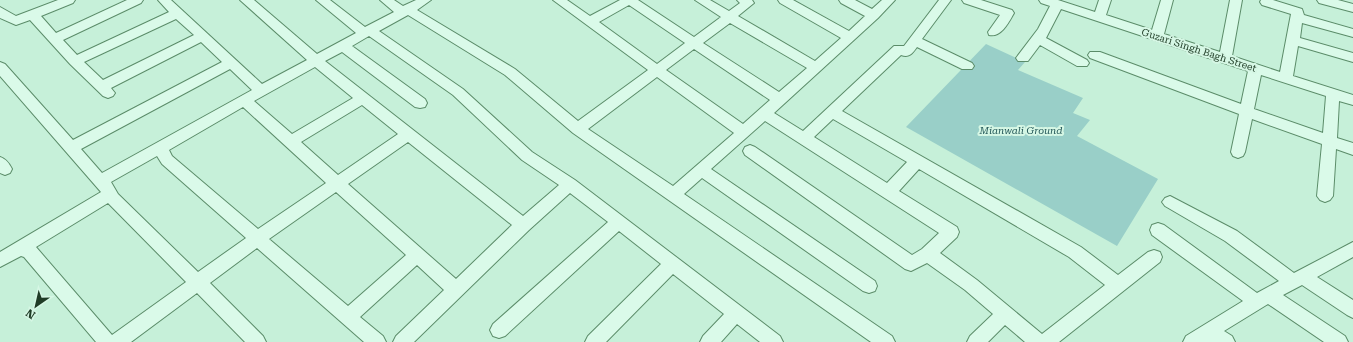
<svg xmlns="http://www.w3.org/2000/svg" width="1353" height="342" font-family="'Roboto Serif',serif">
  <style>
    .green { fill: #99cfc8 }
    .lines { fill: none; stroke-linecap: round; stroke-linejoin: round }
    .minor-casing { stroke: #5b8c69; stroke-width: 2 }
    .minor { fill: #dafae9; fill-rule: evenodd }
    .labels { text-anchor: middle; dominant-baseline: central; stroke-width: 4; stroke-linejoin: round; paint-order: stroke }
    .street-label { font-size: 10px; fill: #1f3c26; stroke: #d6f7e5 }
    .park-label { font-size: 10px; font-style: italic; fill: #255859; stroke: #d6f7e5 }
  </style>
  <rect width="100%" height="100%" fill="#c6f0d9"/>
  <path class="green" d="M986 44 1025 62 1018 70 1083 98 1073 113 1090 120 1077 136 1158 179 1117 246 906 127Z"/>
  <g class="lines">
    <g class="minor-casing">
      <path id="minor" d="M58 0H75L73 3 41 16 56 33 127 0H143L141 3 63 40 77 55 169 12 158 0H171L262 84 307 60 240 0H254L317 54 356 33 316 0H330L365 27 394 12 380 0H394L403 6 416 0H431L417 10 515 69 578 121 648 70 553 0H567L590 16 620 0H638L694 37 721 17 695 0H710L729 11 740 3 737 0H752L754 3 738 16 815 61 841 38 780 3 778 0H793L849 31 865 16 841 3 839 0H855L872 9 882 0H895L878 18 774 113 803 131 894 46H904L939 0H951L922 39 972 63 974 66 972 69H962L917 47C912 54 909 58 901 55L842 111 1081 247 1118 275 1148 252 1154 250 1160 252 1162 257 1160 262 1059 342H1025L1005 325 988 342H967L970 336 993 314 965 290 927 263 911 271 905 269 745 155 743 151 745 147 750 145 755 147 912 255 922 249 939 233 765 121 711 169 875 281 877 286 875 291 869 293 863 291 702 178 684 194 892 336 895 342H871L573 133 505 75 408 15 379 31 463 89 532 152 575 180 780 336 783 342H760L737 324 721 342H700L703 336 724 314 673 274 606 342H585L588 336 661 264 619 231 505 336 499 338 493 336 490 330 493 324 608 222 570 193 529 230 414 342H393L396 336 444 290 417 265 360 317 383 336 386 342H364L257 248 210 283 263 336 266 342H245L197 293 131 342H96L24 257 21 256 0 267V252L101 192 0 76V62L5 64 73 140 222 62 201 42 111 88 115 93 113 96 108 98 103 96 70 64 30 20 16 25 0 18V7L16 16ZM629 5 685 43 657 64 599 22ZM176 19 194 35 103 80 84 62ZM730 23 807 68 779 92 703 43ZM369 36 453 95 522 160 559 185 523 216 325 61 342 52 415 107 420 108 425 107 427 103 425 99 352 46ZM694 49 770 100 743 124 666 70ZM315 67 353 98 292 134 254 101ZM230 69 252 90 102 173 81 149ZM657 77 734 133 673 186 588 129ZM362 105 398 134 338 175 301 142ZM243 107 326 183 258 229 172 156 169 150ZM833 119 907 162 887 183 814 137ZM408 142 512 225 456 279 348 184ZM157 156 162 164 246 238 198 272 118 194 111 182ZM919 169 1069 257 1105 285 1042 334 977 280 940 253 957 237 959 232 957 227 899 191ZM336 192 406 255 348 306 269 239ZM108 203 186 282 112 335 36 247Z
        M962 0H981L1012 10 1014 13C1009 22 1001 38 989 35L988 32 1000 15 964 3Z
        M1039 0H1058L1095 12 1099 0H1111L1106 15 1152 30 1161 0H1173L1164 34 1220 52 1230 0H1242L1232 56 1280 72 1291 14 1262 5 1260 2 1261 0H1273L1302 9 1304 15 1353 29V37L1302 23 1300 38 1353 53V62L1298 46 1293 76 1353 95V105L1339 101 1337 138 1353 143V155L1336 149 1333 196 1330 200 1325 202 1320 200 1317 196 1322 144 1252 119 1245 152 1243 156 1238 158 1233 156 1231 152 1239 114 1090 58 1088 55 1090 52H1100L1241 104 1248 71 1061 9 1046 38 1087 60 1089 63 1087 66H1077L1040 45 1028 61H1018L1016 58 1038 29 1050 6 1041 3ZM1261 75 1326 96 1323 133 1254 109Z
        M1317 0H1338L1353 4V12L1319 3Z
        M0 157C6 159 9 163 12 169L10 173 5 175 0 173Z
        M1170 196 1237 231 1294 273 1353 242V257L1317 277 1353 300V318L1347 315 1302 285 1283 295 1345 336 1348 342H1324L1268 304 1224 331 1232 336 1235 342H1183L1186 336 1243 301 1152 235 1150 230 1152 225 1158 223 1164 225 1257 293 1279 281 1225 241 1165 206 1162 202 1165 198Z"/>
    </g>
    <use href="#minor" class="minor"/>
  </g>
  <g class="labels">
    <g class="street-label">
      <text transform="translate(1199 50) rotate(18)">Guzari Singh Bagh Street</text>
    </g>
    <g class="park-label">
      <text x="1021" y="130">Mianwali Ground</text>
    </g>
  </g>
  <g transform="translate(36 306) rotate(214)" stroke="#d6f7e5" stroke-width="3" paint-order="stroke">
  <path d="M0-3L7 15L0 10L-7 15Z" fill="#1f3c26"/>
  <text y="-6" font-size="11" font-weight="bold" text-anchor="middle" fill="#1f3c26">N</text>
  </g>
</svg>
